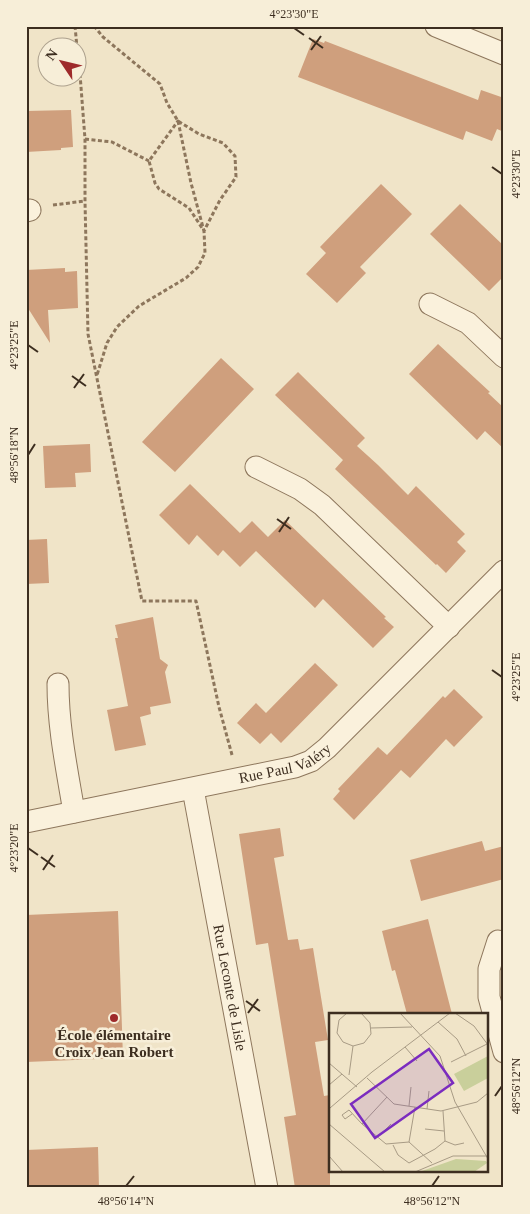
<svg xmlns="http://www.w3.org/2000/svg" width="530" height="1214" font-family="Georgia,serif">
  <style>
    .building { fill: #cf9f7d }
    .lines { fill: none; stroke-linecap: round; stroke-linejoin: round }
    .minor-casing { stroke: #8d765c; stroke-width: 23 }
    .path { stroke: #8d765c; stroke-width: 3; stroke-dasharray: 4 2.5; stroke-linecap: butt }
    .minor { stroke: #faf1dc; stroke-width: 21 }
    .ticks { fill: none; stroke: #3d2e20; stroke-width: 2 }
    .poi-dot { fill: #9e2a2b; stroke: #f7eed8; stroke-width: 2 }
    .labels { text-anchor: middle; dominant-baseline: central; stroke-width: 5; stroke-linejoin: round; paint-order: stroke }
    .street-label { font-size: 15px; fill: #3d2e20; stroke: #f7eed8 }
    .poi-label { font-size: 15px; font-weight: bold; fill: #3d2e20; stroke: #f7eed8 }
    .inset-road { fill: none; stroke: #a89b85; stroke-width: 1 }
    .view { fill: #7b2cbf; fill-opacity: 0.15; stroke: #7b2cbf; stroke-width: 2.5 }
    .inset-edge { fill: none; stroke: #3d2e20; stroke-width: 2.5 }
    .neatline { fill: none; stroke: #3d2e20; stroke-width: 2 }
    .ticks-label { font-size: 12px; text-anchor: middle; fill: #3d2e20 }
  </style>
  <rect width="100%" height="100%" fill="#f0e4c8"/>
  <path class="building" d="M313 39 324 43 325 41 478 100 481 90 504 98V132L497 129 492 141 466 131 463 140 298 77Z
    M71 110 73 147 61 148V150L26 152V111Z
    M381 184 412 214 360 267 366 273 337 303 306 274 326 253 320 247Z
    M460 204 504 246V276L489 291 430 234Z
    M65 268V272L77 271 78 308 48 310 50 343 26 305V270Z
    M438 344 490 392 488 393 504 408V449L485 431 477 440 409 374Z
    M221 358 254 389 175 472 142 442Z
    M298 372 365 438 357 446 378 465 408 495 416 486 465 534 457 542 466 551 446 573 437 564 436 565 335 469 343 460 275 395Z
    M90 444 91 472 75 473 76 487 45 488 43 446Z
    M190 484 240 533 252 521 268 537 285 520 386 617 384 618 394 627 373 648 323 599 315 608 256 551 240 567 223 550 218 556 197 535 189 545 159 515Z
    M47 539 49 583 26 584V540Z
    M153 617 160 659 168 665 165 672 171 703 150 707 151 714 140 717 146 745 115 751 107 710 128 706 115 638H118L115 625Z
    M315 663 338 685 281 743 271 733 260 744 237 723 256 703 266 713Z
    M454 689 483 717 454 747 446 739 410 778 401 770 354 820 333 799 340 791 338 789 378 747 387 755 443 696 445 698Z
    M280 828 284 856 274 858 288 940 298 939 300 950 313 948 326 1028 328 1040 315 1042 324 1096 330 1095V1188H295L284 1117 296 1115 281 1024 268 943 256 945 239 834Z
    M482 841 485 851 504 846V879L421 901 410 860Z
    M118 911 123 1058 26 1062V915Z
    M428 919 445 987 452 1014H407L395 970 392 971 382 931Z
    M98 1147 99 1188H26V1150Z"/>
  <g class="lines">
    <g class="minor-casing">
      <g id="minor">
        <path d="M436 26 504 54"/>
        <path d="M26 211 30 210"/>
        <path d="M430 304 468 323 504 357"/>
        <path d="M256 467 300 489 322 505 449 627"/>
        <path d="M58 684C58 727 67 770 74 812"/>
        <path id="s1" d="M193 789 267 1188"/>
        <path id="s2" d="M26 822 295 767 311 761 327 748 504 571"/>
        <path d="M498 941 489 969V997L504 1052"/>
      </g>
    </g>
    <path class="path" d="M75 26 77 48
      M94 26 103 37 160 84 167 103 178 121 199 134 223 143 235 156 236 177 220 200 204 231 205 253 198 267 186 278 139 306 117 327 107 343 97 375
      M78 48 85 139V201L88 334 142 601H196L219 707 232 755
      M178 121 191 183 204 231 189 208 159 189 155 183 149 161Z
      M85 139 112 142 149 161
      M53 205 85 201"/>
    <use href="#minor" class="minor"/>
  </g>
  <path class="ticks" d="M294 28 304 35M309 38 323 48M311 50 321 36M492 167 502 174M28 345 38 352M72 376 86 386M74 388 84 374M28 455 35 444M277 519 291 529M279 532 289 517M492 670 502 677M28 848 38 855M41 857 55 867M43 870 53 855M246 1001 260 1011M248 1013 258 999M495 1096 502 1086M126 1186 134 1176M432 1186 439 1176"/>
  <circle class="poi-dot" cx="114" cy="1018" r="5"/>
  <g class="labels">
    <g class="street-label">
      <text stroke="none"><textPath href="#s2" startOffset="266">Rue Paul Valéry</textPath></text>
      <text stroke="none"><textPath href="#s1" startOffset="202">Rue Leconte de Lisle</textPath></text>
    </g>
    <g class="poi-label">
      <text x="114" y="1035">École élémentaire<tspan x="114" dy="17">Croix Jean Robert</tspan></text>
    </g>
  </g>
  <g transform="translate(329 1013)">
    <rect width="159" height="159" fill="#f0e4c8"/>
    <path d="M159 43V65L135 78 125 61ZM127 146 157 148 158 150 145 159 93 158Z" fill="#c9cf9b"/>
    <path class="inset-road" d="M18 0 10 7 8 20 14 29 24 33 35 30 42 21 41 10 32 0M71 0 111 43 126 89 159 146M126 0 145 13 159 32M109 9 128 26 137 43M42 15 83 14M76 34 88 48M122 49 158 31M0 50 28 74M20 62 24 33M38 65 65 91 112 98 148 89 159 80M0 72 13 61M58 84 33 111 57 131 80 129M80 93 82 74M86 94 80 129 103 150M1 95 43 59 121 0M98 96 100 78M23 101 16 106 13 102 20 97 33 111M0 111 56 159M96 116 115 118M49 124 62 111M116 128 126 132 135 130M64 132 69 142 80 150 106 136 116 128 114 98M0 143 14 159M86 159 124 143H158"/>
    <path class="view" d="M100 36 124 70 46 125 22 91Z"/>
    <rect width="159" height="159" class="inset-edge"/>
  </g>
  <rect width="530" height="1214" fill="none" stroke="#f7eed8" stroke-width="55"/>
  <g transform="translate(62 62) rotate(305)"><circle r="24" fill="#f7eed8" stroke="#ada18e"/>
  <path d="M0-4L9 19L0 12L-9 19Z" fill="#9e2a2b"/>
  <text y="-8" font-size="14" font-weight="bold" text-anchor="middle" fill="#3d2e20">N</text>
  </g>
  <rect x="28" y="28" width="474" height="1158" class="neatline"/>
  <g class="ticks-label">
    <text x="294" y="18">4°23'30"E</text>
    <text transform="translate(516 174) rotate(-90)" y="4">4°23'30"E</text>
    <text transform="translate(14 345) rotate(-90)" y="4">4°23'25"E</text>
    <text transform="translate(14 455) rotate(-90)" y="4">48°56'18"N</text>
    <text transform="translate(516 677) rotate(-90)" y="4">4°23'25"E</text>
    <text transform="translate(14 848) rotate(-90)" y="4">4°23'20"E</text>
    <text transform="translate(516 1086) rotate(-90)" y="4">48°56'12"N</text>
    <text x="126" y="1205">48°56'14"N</text>
    <text x="432" y="1205">48°56'12"N</text>
  </g>
</svg>
